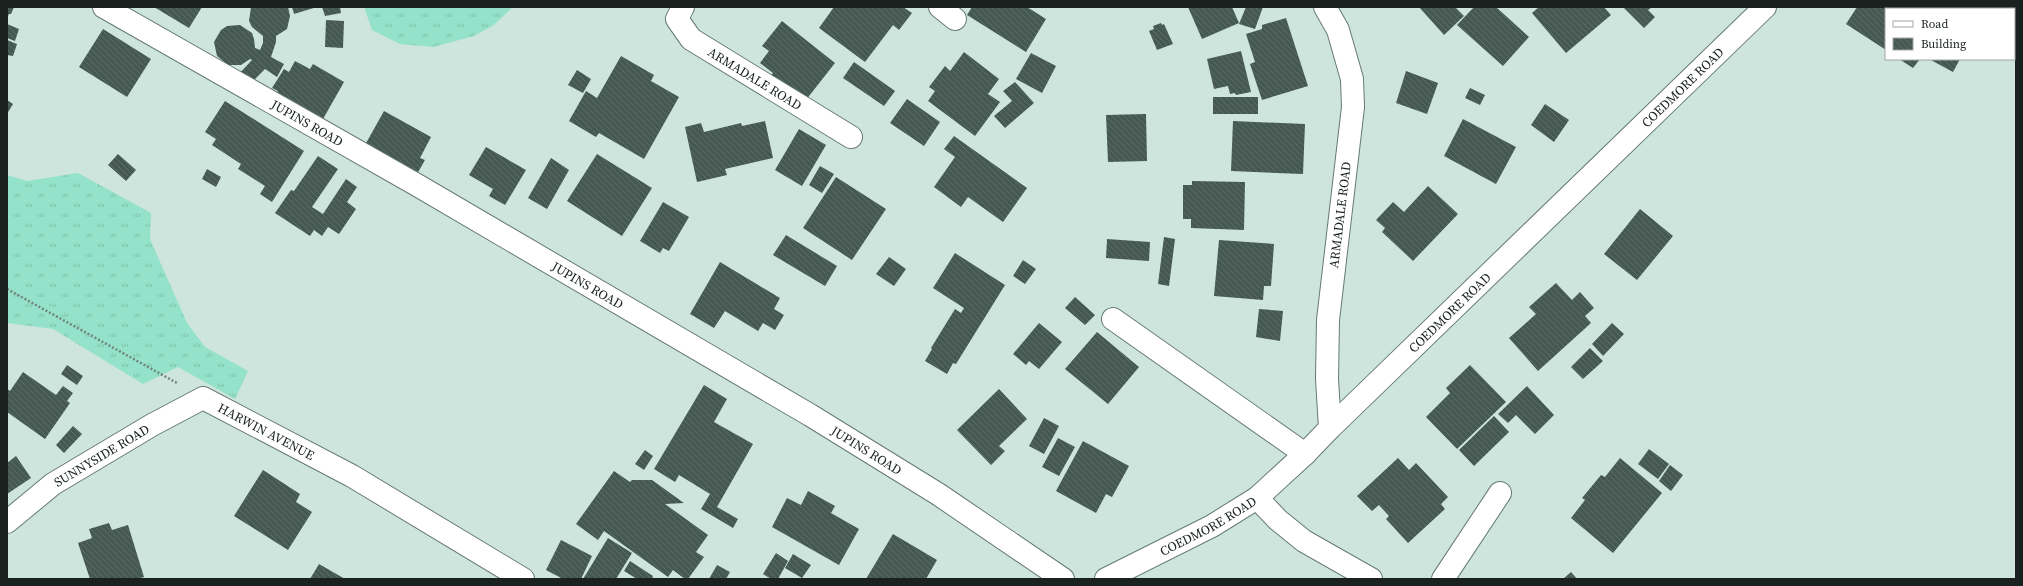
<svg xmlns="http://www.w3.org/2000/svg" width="2023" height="586" font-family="'Source Serif 4',serif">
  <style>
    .grass { fill: url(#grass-tufts) }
    .building { fill: url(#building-back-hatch) }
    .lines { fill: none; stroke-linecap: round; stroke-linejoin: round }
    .minor-casing { stroke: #667a73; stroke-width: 24 }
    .path { stroke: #74847f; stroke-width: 2.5; stroke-dasharray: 2 2; stroke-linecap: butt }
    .minor { stroke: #fff; stroke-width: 22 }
    .labels { text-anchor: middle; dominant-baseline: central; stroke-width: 4; stroke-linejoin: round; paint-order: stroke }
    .street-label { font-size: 13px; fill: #1a2220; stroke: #fff }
  </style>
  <defs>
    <pattern id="grass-tufts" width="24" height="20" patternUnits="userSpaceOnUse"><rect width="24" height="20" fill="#94e2c9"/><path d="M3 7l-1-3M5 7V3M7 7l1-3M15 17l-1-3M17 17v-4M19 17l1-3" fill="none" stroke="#7fc2ac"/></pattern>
    <pattern id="building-back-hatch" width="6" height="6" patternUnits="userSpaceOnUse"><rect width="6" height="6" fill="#455852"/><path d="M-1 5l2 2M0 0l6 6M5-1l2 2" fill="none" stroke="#5c6c67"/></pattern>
  </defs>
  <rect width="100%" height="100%" fill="#cee5dd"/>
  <path class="grass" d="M364 7H513L494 25 474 36 433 47 400 44 372 30Z
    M78 173 151 213 150 239 187 323 205 347 248 371 235 399 178 367 143 384 53 329 7 323V175L27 181Z"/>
  <path class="building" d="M7 7H14L11 14H9L7 18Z
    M154 7H202L189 28Z
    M251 7H288L290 16 287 29 276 36V42L271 57 284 64 277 77 265 69 248 86 236 77 252 60 250 59 241 65H228L217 56 214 42 221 30 227 26 240 25 252 33 254 39 255 48 260 50 263 43V36L252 27 249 21Z
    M292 7H317L294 14Z
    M322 7H340L341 13 325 16Z
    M834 7H903L912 13 899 30 893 25 865 62 819 28Z
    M972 7H1027L1046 19 1026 52 967 15Z
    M1188 7H1232L1239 23 1202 39Z
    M1246 7H1263L1255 29 1239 24Z
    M1419 7H1455L1464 16 1444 35Z
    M1474 7H1496L1529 37 1503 66 1457 25Z
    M1539 7H1604L1611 15 1566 53 1532 13Z
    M1623 7H1652L1648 10 1655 17 1644 28Z
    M1857 7H1941L1944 9H1886V50L1846 24Z
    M2005 7V9L1978 8V7Z
    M1286 18 1308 86 1262 100 1250 64 1255 62 1246 34 1262 29V25Z
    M326 20 344 21 343 48 325 47Z
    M782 21 835 63 802 105 769 78 773 73 760 63 769 51 762 46Z
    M1161 23 1162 25 1164 24 1173 44 1157 50 1149 31 1154 29 1153 26Z
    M7 24 19 29 15 41 7 38Z
    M103 29 151 59 127 97 79 67Z
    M7 40 17 44 13 56 7 55Z
    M1241 51 1251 92 1236 95 1235 93 1230 94 1228 86 1214 89 1207 59Z
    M964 52 999 79 988 94 1000 102 975 136 928 101 935 91 929 87 945 66 950 71Z
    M1031 53 1056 66 1042 93 1016 79Z
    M621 56 654 75 651 81 679 97 644 159 599 133 596 137 569 121 586 91 597 98Z
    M1899 59H1920L1913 68Z
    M1929 59H1960L1953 72Z
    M295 61 310 69 313 64 344 82 323 119 293 101 288 109 272 100 278 91 272 88 284 69 289 72Z
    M854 62 895 91 884 106 843 78Z
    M577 70 591 79 583 93 568 85Z
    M1406 71 1438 83 1427 114 1396 103Z
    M1015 82 1034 103 1005 128 994 116 1012 101 1003 91Z
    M1470 88 1485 95 1480 105 1465 98Z
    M1213 97H1258V114H1213Z
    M907 99 940 122 924 146 890 123Z
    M7 100 13 104 7 114Z
    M225 101 304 151 272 202 260 194 265 186 238 169 241 164 212 145 216 139 205 132Z
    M1545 104 1569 120 1554 142 1531 125Z
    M384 111 431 137 420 158 425 160 417 174 365 145Z
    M1146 114 1147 161 1108 162 1106 115Z
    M1463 119 1516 147 1496 184 1444 156Z
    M765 121 773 158 725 169 727 175 697 182 685 127 701 123 704 132 741 123 742 126Z
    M1233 121 1305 124 1303 174 1231 171Z
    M799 129 826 145 802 186 775 170Z
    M954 136 1027 188 1003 222 968 197 961 207 934 187 955 157 944 149Z
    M486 147 526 170 505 205 489 196 493 189 469 175Z
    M118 154 136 170 126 181 108 165Z
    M597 154 652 188 622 236 567 201Z
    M318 156 338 169 312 207 323 214 346 179 357 187 347 202 356 209 339 234 328 227 322 236 314 230 310 236 275 213 291 190 294 191Z
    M551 158 569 170 547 209 528 198Z
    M820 166 834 174 822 193 809 185Z
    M207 169 221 177 216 187 202 179Z
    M836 177 886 209 852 260 803 228Z
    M1192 181 1245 182 1244 230 1191 228V219H1183V185H1192Z
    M1428 186 1458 214 1413 261 1382 232 1385 228 1376 220 1393 202 1404 212Z
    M663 202 689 217 669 251 663 248 660 253 640 241Z
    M1640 209 1673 236 1637 280 1604 254Z
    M786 235 837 266 825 286 773 255Z
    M1164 237 1175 239 1169 286 1158 284Z
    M1107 239 1150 242 1149 261 1106 258Z
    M1219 240 1274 244 1271 286H1264L1263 300 1214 296Z
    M955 253 1005 285 956 364 953 363 947 374 925 361 932 349 931 348 955 309 961 313 964 308 933 288Z
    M889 257 906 269 894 286 876 274Z
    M1023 260 1036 269 1025 284 1013 276Z
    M720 262 780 298 774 309 784 315 775 330 763 323 758 331 725 311 714 328 690 314Z
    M1556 283 1572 300 1580 292 1594 308 1585 316 1591 323 1538 371 1509 338 1536 314 1529 307Z
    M1075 297 1095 315 1085 325 1065 308Z
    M1259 309 1283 311 1280 341 1256 337Z
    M1039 323 1062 342 1039 369 1029 361 1026 365 1013 354Z
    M1612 323 1624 334 1603 356 1592 344Z
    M1097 332 1139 367 1108 404 1065 369Z
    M1590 348 1603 361 1583 379 1571 367Z
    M67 365 83 376 77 385 61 374Z
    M1470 365 1506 402 1457 449 1426 417 1450 393 1446 388Z
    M23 372 56 395 63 386 73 393 67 401 70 403 45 439 7 412V389L10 391Z
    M704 385 727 399 714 422 753 444 717 507 738 519 733 528 701 509 710 494 679 475 675 482 654 469Z
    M1527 386 1554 415 1535 434 1516 415 1508 423 1498 414Z
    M999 389 1027 419 999 446 1005 451 991 465 957 430Z
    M1494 416 1509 432 1474 466 1459 450Z
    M1044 418 1059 426 1044 454 1029 446Z
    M73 426 82 434 64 453 56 445Z
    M1058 438 1075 447 1059 476 1042 467Z
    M1083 441 1129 466 1112 497 1106 494 1096 513 1056 491Z
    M1649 449 1669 464 1658 479 1638 464Z
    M645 450 653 456 644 470 635 464Z
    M16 456 31 478 7 494V463Z
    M1398 458 1409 470 1416 463 1448 497 1441 504 1445 509 1408 543 1386 519 1389 516 1379 505 1372 511 1357 496Z
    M1620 458 1662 493 1613 553 1571 518 1585 500 1582 498 1601 475 1605 477Z
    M1670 465 1683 475 1671 491 1659 481Z
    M263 470 300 494 296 502 312 512 288 550 234 516Z
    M614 471 630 482 632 480H652L684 503 665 504 708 535 696 552 704 557 688 579H685L673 570 668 577 604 531 598 540 576 524Z
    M808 491 835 506 831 513 859 529 839 565 772 527 787 498 801 505Z
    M109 523 112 530 128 525 144 577 136 579H90L78 543 92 538 89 529Z
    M893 534 937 560 926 579H866Z
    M608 538 632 553 616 579H583Z
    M561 540 592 556 581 579H563L546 570Z
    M776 553 788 561 778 579H771L763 574Z
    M793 554 811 565 802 578 785 568Z
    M630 561 653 576 652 579H637L624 571Z
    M319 564 345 579H310Z
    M717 565 730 572 726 579H709Z
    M1571 572 1577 579H1563Z"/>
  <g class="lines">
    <g class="minor-casing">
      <g id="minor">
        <path id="s1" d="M104 7 417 185 810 415 938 494 1063 579"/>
        <path id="s2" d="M683 7 677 19 691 39 851 137"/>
        <path d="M940 7 955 19"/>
        <path d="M1325 7 1338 30 1352 79 1353 107 1328 320 1327 379 1330 428"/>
        <path d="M1113 319 1305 454"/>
        <path d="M1257 498 1278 520 1304 541 1371 579"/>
        <path id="s3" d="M7 522 53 484 152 425 203 398 352 476 523 579"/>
        <path id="s4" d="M1106 579 1212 526 1257 498 1305 454 1330 428 1765 7"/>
        <path d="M1443 579 1500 493"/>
      </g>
    </g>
    <path class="path" d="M7 289 177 383"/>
    <use href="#minor" class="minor"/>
  </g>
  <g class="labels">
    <g class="street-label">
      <text stroke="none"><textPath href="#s2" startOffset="113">ARMADALE ROAD</textPath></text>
      <text stroke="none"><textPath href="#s4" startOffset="763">COEDMORE ROAD</textPath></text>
      <text stroke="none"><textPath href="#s1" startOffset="234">JUPINS ROAD</textPath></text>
      <text transform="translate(1340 215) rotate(-83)">ARMADALE ROAD</text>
      <text stroke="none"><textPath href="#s1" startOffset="558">JUPINS ROAD</textPath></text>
      <text stroke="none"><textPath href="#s4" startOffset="439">COEDMORE ROAD</textPath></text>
      <text stroke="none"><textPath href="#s3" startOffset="304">HARWIN AVENUE</textPath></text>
      <text stroke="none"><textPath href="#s1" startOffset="882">JUPINS ROAD</textPath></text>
      <text stroke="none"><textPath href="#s3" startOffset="116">SUNNYSIDE ROAD</textPath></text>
      <text stroke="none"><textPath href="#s4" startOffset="115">COEDMORE ROAD</textPath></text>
    </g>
  </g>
  <rect width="2023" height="586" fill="none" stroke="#1a2220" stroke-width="16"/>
  <rect x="1885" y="8" width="130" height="52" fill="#ffffff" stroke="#a3a7a6"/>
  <rect x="1893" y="21" width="20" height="6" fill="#ffffff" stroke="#a3a7a6"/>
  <text x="1921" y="28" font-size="12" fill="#1a2220">Road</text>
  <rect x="1893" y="38" width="20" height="12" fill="url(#building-back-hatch)" stroke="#a3a7a6"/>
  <text x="1921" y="48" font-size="12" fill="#1a2220">Building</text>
</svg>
